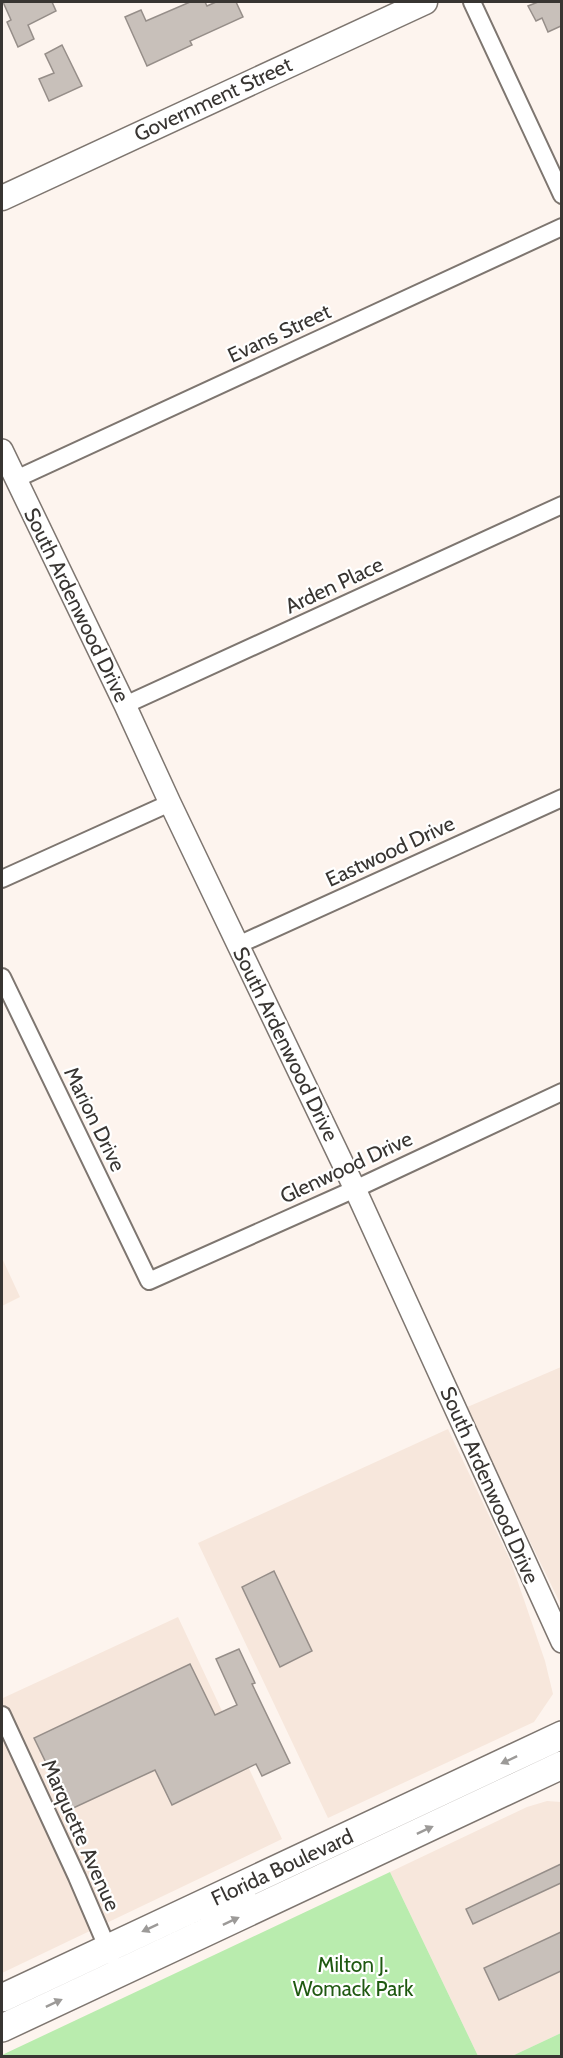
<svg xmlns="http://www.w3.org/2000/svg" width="563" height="2058" font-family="Cabin,sans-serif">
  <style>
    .built { fill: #f7e7dc }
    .green { fill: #b9ecae }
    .building { fill: #c8c0ba; stroke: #968e89; stroke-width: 1.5 }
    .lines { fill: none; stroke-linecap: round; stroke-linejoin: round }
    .minor-casing { stroke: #7e7670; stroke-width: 20 }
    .tertiary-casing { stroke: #7e7670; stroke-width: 24 }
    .secondary-casing { stroke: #7e7670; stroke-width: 27 }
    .primary-casing { stroke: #7e7670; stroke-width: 30 }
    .minor { stroke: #fff; stroke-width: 16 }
    .tertiary { stroke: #fff; stroke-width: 21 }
    .secondary { stroke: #fff; stroke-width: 24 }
    .primary { stroke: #fff; stroke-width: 27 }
    .oneway { fill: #9c9a98 }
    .labels { text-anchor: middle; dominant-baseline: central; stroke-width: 4.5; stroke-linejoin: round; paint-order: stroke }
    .street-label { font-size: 21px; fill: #383532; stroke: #fff }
    .park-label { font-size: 21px; fill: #1f5911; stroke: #fff }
  </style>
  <rect width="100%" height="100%" fill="#fdf4ee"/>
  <path class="built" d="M2 1258 20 1297 2 1306Z
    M561 1367V1605L465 1408Z
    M448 1429 511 1562 545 1661 553 1694 534 1722 328 1818 198 1543Z
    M178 1617 282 1839 2 1973V1696L3 1698Z
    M547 1801 561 1802V2033L512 2056H478L390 1872 527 1807Z"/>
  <path class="green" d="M390 1872 478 2056H2V2055Z
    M561 2033V2056H512Z"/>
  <path class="building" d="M3 2H52L56 11 28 25 34 39 18 47 7 22 11 20Z
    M190 2H205L207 6 216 2H236L243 17 190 41 192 45 147 66 125 17 141 10 146 21Z
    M538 2H561V26L548 32 542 18 536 21 528 6Z
    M62 45 82 86 49 101 39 79 54 73 45 54Z
    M274 1571 312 1651 280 1667 242 1587Z
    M239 1649 255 1683 252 1684 290 1763 262 1776 256 1764 172 1805 155 1770 69 1810 34 1738 190 1664 215 1715 237 1705 216 1659Z
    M561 1864V1883L473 1924 466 1909Z
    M561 1932V1971L499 2000 484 1968Z"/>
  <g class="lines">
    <g class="minor-casing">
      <path id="minor" d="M472 2 562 195
        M16 479 562 227
        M125 705 562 505
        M2 879 170 803
        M238 945 562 798
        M2 977 149 1281 355 1189 562 1092
        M2 1715 77 1877 111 1956"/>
    </g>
    <g class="tertiary-casing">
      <path id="tertiary" d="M2 450 125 705 170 803 355 1189 562 1642"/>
    </g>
    <g class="secondary-casing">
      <path id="secondary" d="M2 198 425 2"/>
    </g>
    <g class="primary-casing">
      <path id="primary" d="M2 1998 562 1735
        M2 2028 562 1765"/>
    </g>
    <use href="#minor" class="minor"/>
    <use href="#tertiary" class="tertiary"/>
    <use href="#secondary" class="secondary"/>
    <use href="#primary" class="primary"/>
  </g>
  <defs><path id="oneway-solid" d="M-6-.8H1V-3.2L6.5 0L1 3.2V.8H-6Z" transform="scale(1.5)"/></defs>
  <g class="oneway">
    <use href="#oneway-solid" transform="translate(509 1760) rotate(155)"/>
    <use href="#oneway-solid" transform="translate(425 1830) rotate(-25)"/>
    <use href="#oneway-solid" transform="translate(231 1921) rotate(-25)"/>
    <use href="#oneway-solid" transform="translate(150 1928) rotate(155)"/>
    <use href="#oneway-solid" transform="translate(54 2003) rotate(-25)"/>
  </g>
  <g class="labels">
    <g class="street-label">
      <text transform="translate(213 99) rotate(-25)">Government Street</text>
      <text transform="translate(279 333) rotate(-25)">Evans Street</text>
      <text transform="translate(334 585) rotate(-25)">Arden Place</text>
      <text transform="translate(77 605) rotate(64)">South Ardenwood Drive</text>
      <text transform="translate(390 851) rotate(-25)">Eastwood Drive</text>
      <text transform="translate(286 1044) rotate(64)">South Ardenwood Drive</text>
      <text transform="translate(95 1119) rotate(64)">Marion Drive</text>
      <text transform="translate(346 1167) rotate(-25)">Glenwood Drive</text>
      <text transform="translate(490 1485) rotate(66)">South Ardenwood Drive</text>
      <text transform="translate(81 1835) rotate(66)">Marquette Avenue</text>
      <text transform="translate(282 1867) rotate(-25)">Florida Boulevard</text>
    </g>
    <g class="park-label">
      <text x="353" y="1964">Milton J.<tspan x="353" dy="24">Womack Park</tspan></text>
    </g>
  </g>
  <rect width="563" height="2058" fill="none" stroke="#383532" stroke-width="6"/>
</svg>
